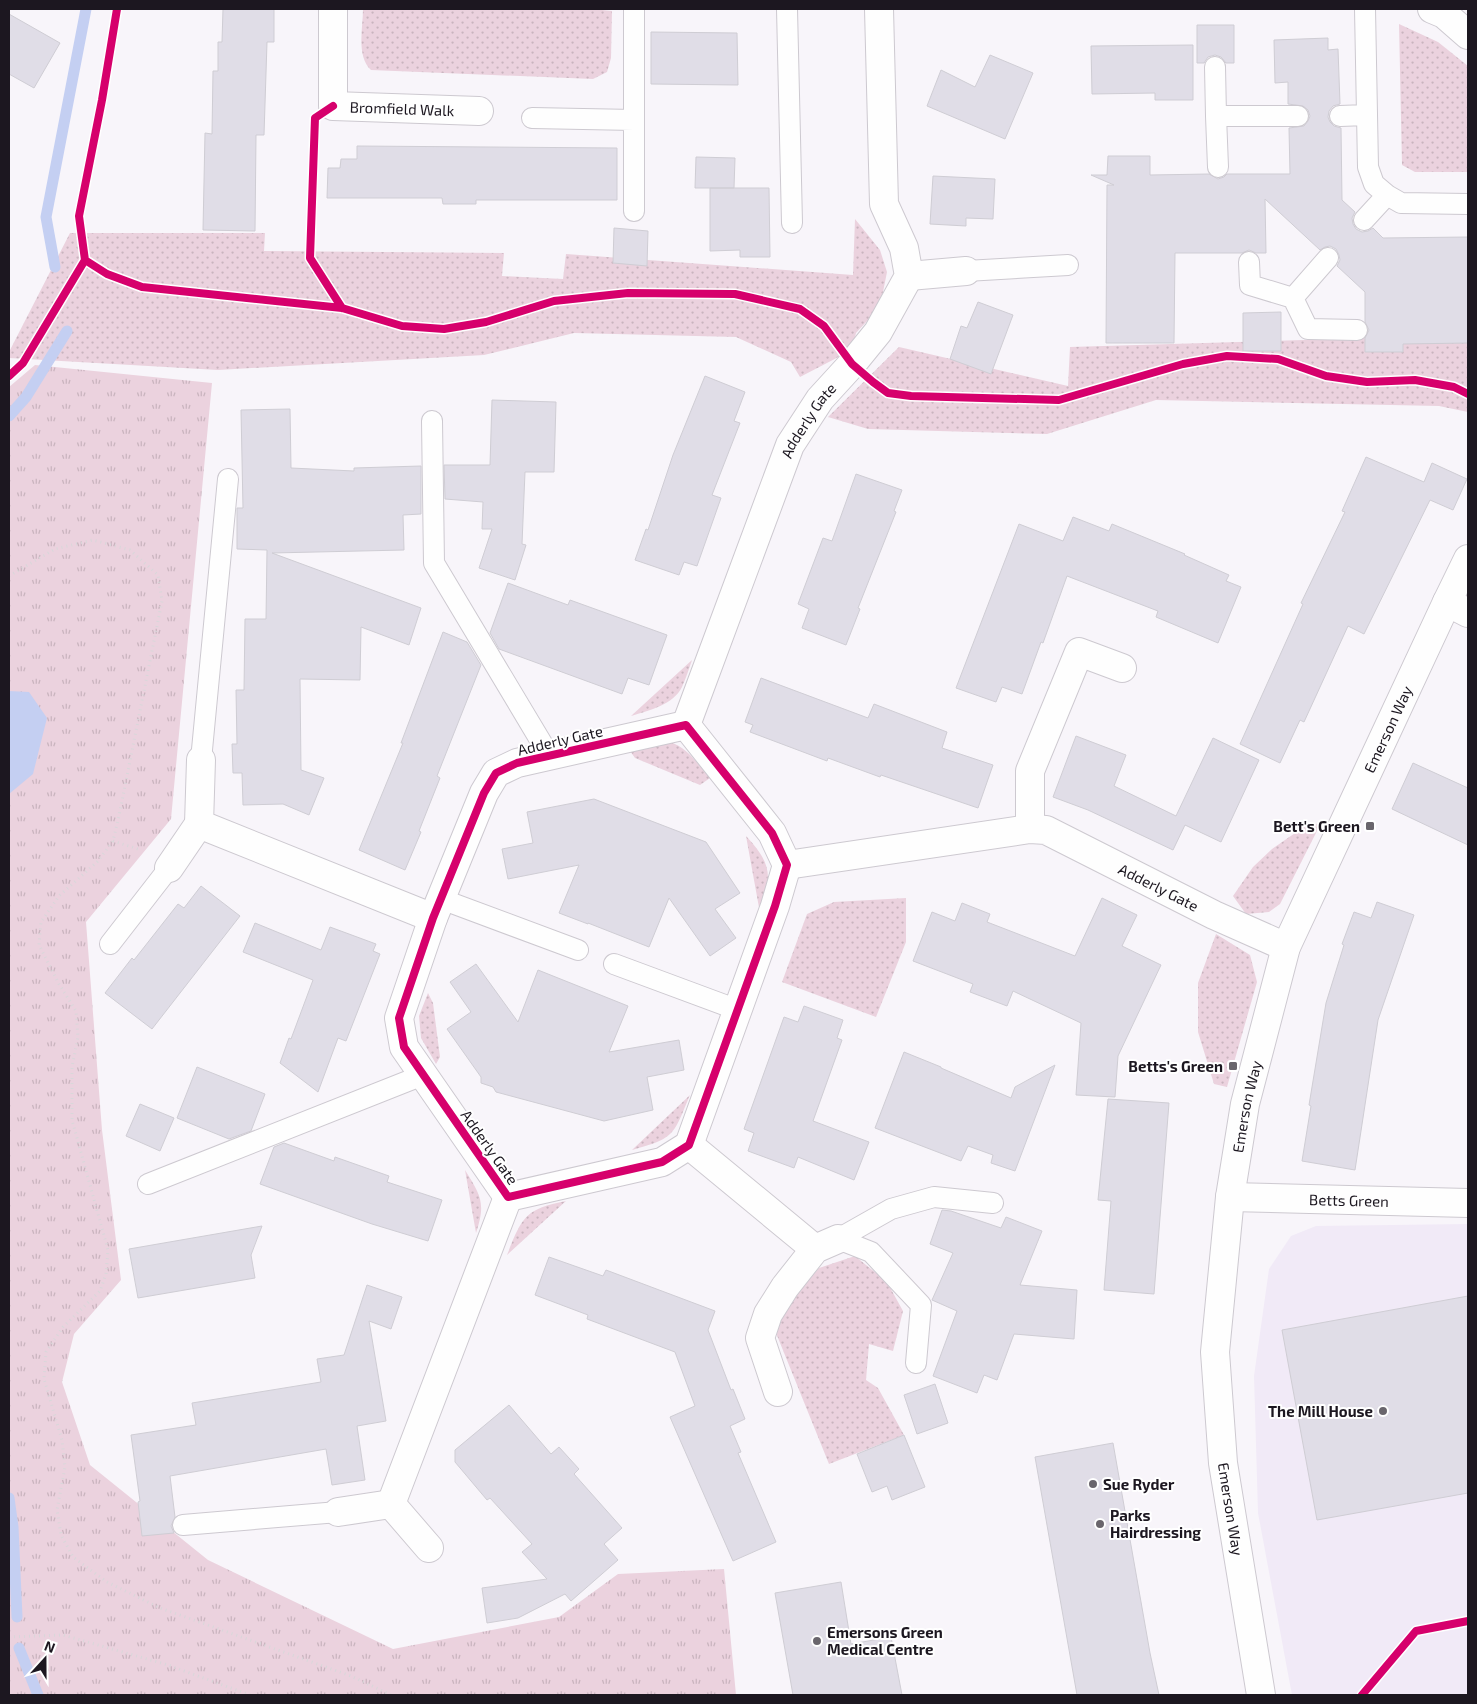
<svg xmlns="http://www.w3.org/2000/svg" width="1477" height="1704" font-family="'Exo 2',sans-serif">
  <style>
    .built { fill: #f1eaf7 }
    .grass { fill: url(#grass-dots) }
    .park { fill: url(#park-tufts) }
    .water { fill: #c4cff2 }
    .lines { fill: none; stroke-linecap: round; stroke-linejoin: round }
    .stream { stroke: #c4cff2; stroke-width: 11 }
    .building { fill: #e0dde7; stroke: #cfcdd4 }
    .service-casing { stroke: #cdc9d0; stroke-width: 22 }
    .minor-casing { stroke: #cdc9d0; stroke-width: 30 }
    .path { stroke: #d9d7da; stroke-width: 3; stroke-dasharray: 1 4; stroke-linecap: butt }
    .service { stroke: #fefefe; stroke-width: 20 }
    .minor { stroke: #fefefe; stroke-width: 28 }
    .cycleway-casing { stroke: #fff; stroke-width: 11 }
    .cycleway { stroke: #d6006c; stroke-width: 8 }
    .poi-dot { fill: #69656c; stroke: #fff; stroke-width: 2 }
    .labels { text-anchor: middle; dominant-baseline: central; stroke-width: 4; stroke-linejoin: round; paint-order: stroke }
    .street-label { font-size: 15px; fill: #1c1720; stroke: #fff }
    .poi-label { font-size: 15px; font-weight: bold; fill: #1c1720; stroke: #fff; text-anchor: end }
  </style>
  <defs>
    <pattern id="grass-dots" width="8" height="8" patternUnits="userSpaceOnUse" patternTransform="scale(1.25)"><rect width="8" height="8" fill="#ebd2de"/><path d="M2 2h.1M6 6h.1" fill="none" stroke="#c9b4be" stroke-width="1.8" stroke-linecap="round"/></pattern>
    <pattern id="park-tufts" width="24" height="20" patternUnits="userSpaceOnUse" patternTransform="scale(1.25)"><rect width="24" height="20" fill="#ebd2de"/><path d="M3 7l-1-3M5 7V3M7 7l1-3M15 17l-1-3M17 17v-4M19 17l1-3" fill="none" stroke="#c9b4be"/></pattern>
  </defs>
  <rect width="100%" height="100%" fill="#f8f5fa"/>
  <path class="built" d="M1468 1224V1695H1292L1258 1513 1254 1376 1269 1269 1291 1236 1316 1226Z"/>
  <path class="grass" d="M363 9H592L612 11 611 58 607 72 593 79 371 70C356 56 363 28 363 9Z
    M1399 24 1438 42 1468 66V172H1415L1402 165Z
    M855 219 880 250 887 272 880 307 856 333 852 350 800 377 791 362 736 337 574 333 484 355 218 370 9 358V352L70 233H265L264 251 504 253 502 276 563 279 566 254 853 275Z
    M1468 335V412L1439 406 1156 400 1047 434 868 429 828 417 899 347 1068 386 1070 347Z
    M692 660C689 669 686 678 682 687 673 705 650 710 631 716Z
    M670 742C688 748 698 764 710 778L700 785 635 758 630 751Z
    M1311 822 1320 825 1280 904 1269 912 1246 914 1233 896 1253 867 1272 849Z
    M746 836C774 866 771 877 760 913Z
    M906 898V942L876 1017 782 982 807 914 834 902Z
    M1216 934 1250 955 1257 982 1227 1087 1214 1084 1198 1032V983Z
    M428 993 433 1003 440 1057 436 1064 421 1038 419 1016Z
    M690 1095C673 1135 676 1138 632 1150Z
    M465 1170C481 1196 486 1203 476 1233Z
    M566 1201 507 1255C522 1217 525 1209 566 1201Z
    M855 1256 887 1282 903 1311 893 1351 869 1344 866 1380 878 1388 904 1435 829 1464 776 1333 787 1304 819 1268Z"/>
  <path class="park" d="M35 365 212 383 171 819 86 922 102 1130 121 1280 74 1334 62 1382 90 1465 208 1560 393 1649 559 1617 618 1574 724 1569 736 1695H9V387Z"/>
  <path class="water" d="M9 691 29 692 47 718 33 774 9 794Z"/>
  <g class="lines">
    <path class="stream" d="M55 267 46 217 86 9
      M9 416 26 397 67 331
      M9 1498 13 1527 17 1617
      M19 1648 38 1695"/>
  </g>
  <path class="building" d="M223 9H274V42H267L264 135H256L255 231 203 230 205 133 212 134 213 71H218V42H222Z
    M9 14 60 43 34 88 9 74Z
    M1197 25H1234V63H1226L1221 57 1215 55 1208 57 1204 63H1197Z
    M651 32 737 33 738 85 651 84Z
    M1328 38V50L1338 49 1340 104 1333 106 1329 111 1328 117 1330 122 1334 126 1341 128 1342 200 1355 212 1352 218 1353 224 1356 229 1362 232 1368 231 1373 228 1383 238 1468 237V343L1403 344V352H1365V338L1369 330 1365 322V292L1337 266 1340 260 1339 255 1336 249 1330 246 1325 247 1320 250 1265 199 1266 253H1256L1249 250 1242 253H1175L1174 343H1106L1107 185H1114L1091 175H1107L1108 156H1150V175L1209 174 1218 179 1224 177 1227 174H1290L1289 128 1304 126 1308 121 1310 116 1308 110 1303 106 1288 104V82L1275 83 1274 40Z
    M1193 45V100H1155V93L1092 94 1091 46Z
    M990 55 1033 73 1005 139 927 106 941 70 975 87Z
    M357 146 617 148V200H476V204H443L442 198H327L328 168H340L341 159H357Z
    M696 157 735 158 734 188H695Z
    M933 176 995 179 993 219 966 218V226L930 224Z
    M710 188H769L770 257H740V250L710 251Z
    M614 228 648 231 647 266 613 263Z
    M978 302 1013 315 991 374 950 359 961 326 967 328Z
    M1281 312V351H1243V313Z
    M705 376 745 392 734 421 740 423 712 495 721 498 697 566 684 562 679 575 635 560 646 529 648 530 673 455Z
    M492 400 556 402 554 472H525L522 544 526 545 515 580 479 568 492 529H482L483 502 445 499 444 465H490Z
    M290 409 291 468 354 471V468L421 466V514L403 515 404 550 272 553 421 608 409 645 361 627 360 680 300 679 301 770 324 778 309 815 283 804 243 805 242 773H233L232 744H237L236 690H244L245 619H266L267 550 237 549V508H243L241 410Z
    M1366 457 1424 482 1432 463 1467 479 1453 510 1430 500 1364 634 1348 626 1304 722 1300 720 1280 763 1240 744 1303 604 1301 603 1345 512 1342 511Z
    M856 474 902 490 894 511 896 512 858 608 860 609 846 645 802 628 809 609 798 604 823 538 832 541Z
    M1073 517 1109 531 1112 524 1185 554 1184 555 1229 575 1226 581 1241 587 1218 643 1156 617 1158 611 1067 576 1043 643 1041 642 1022 694 1002 687 996 702 956 688 1019 524 1063 541Z
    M508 583 568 605 570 600 667 635 649 685 628 678 622 694 499 649 490 633Z
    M443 632 467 642 481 665 437 776 440 778 419 831 421 832 405 870 359 850 403 743H401Z
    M761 678 868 718 874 704 947 732 942 748 993 765 978 808 881 775 880 777 828 758 827 761 750 732 753 725 745 722Z
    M1076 736 1126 755 1114 786 1176 816 1213 738 1259 760 1221 842 1185 825 1173 850 1088 810 1053 797Z
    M1413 763 1468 788V845L1392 809Z
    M594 799 706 842 740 893 715 909 736 938 710 956 669 898 649 947 588 923V924L559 913 579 865 508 879 502 849 533 843 527 812Z
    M201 886 240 916 152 1029 105 993 132 958 134 960 178 904 184 908Z
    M1102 898 1137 915 1122 946 1161 965 1118 1056 1115 1097 1076 1095 1081 1023 1013 991 1007 1006 970 992 973 984 913 961 932 912 955 921 962 903 990 914 987 922 1075 956Z
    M1377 902 1414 915 1378 1020 1355 1170 1302 1161 1311 1106 1309 1105 1326 1003 1344 945 1342 944 1354 912 1371 918Z
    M255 923 321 950 330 927 376 944 373 951 380 954 346 1041 338 1038 318 1092 280 1063 289 1038 291 1039 313 980 243 952Z
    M476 964 518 1022 538 970 628 1006 609 1052 679 1040 684 1070 647 1077 653 1110 604 1121 496 1092 493 1087 481 1083V1077L447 1029 471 1012 450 982Z
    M804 1006 843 1020 837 1038 842 1040 813 1121 869 1142 854 1180 798 1157 794 1168 748 1151 754 1133 744 1129 784 1017 798 1022Z
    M904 1052 941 1067V1068L1011 1098 1015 1087 1055 1065 1015 1171 991 1163 993 1155 968 1146 961 1161 875 1128Z
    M197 1067 265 1094 251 1131 229 1139 177 1118Z
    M1108 1099 1169 1103 1154 1294 1104 1290 1111 1201 1098 1200Z
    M140 1104 174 1118 160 1151 126 1136Z
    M284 1143 334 1161 335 1157 389 1176 387 1182 442 1200 428 1241 372 1224 260 1184 274 1147Z
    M942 1210 951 1211 1001 1228 1006 1217 1042 1231 1020 1285 1077 1290 1074 1339 1014 1334 997 1380 984 1375 977 1393 933 1376 957 1311 932 1300 953 1253 930 1244Z
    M262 1226 251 1255 255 1278 138 1298 129 1249Z
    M549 1257 603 1276 606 1270 715 1311 708 1330 731 1390 733 1389 745 1419 730 1426 741 1452 738 1453 776 1542 733 1561 670 1417 695 1406 675 1352 587 1319 588 1315 535 1295Z
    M367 1285 402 1297 391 1329 369 1321 386 1421 357 1426 365 1480 332 1485 326 1449 170 1476 175 1517 171 1526 174 1533 142 1536 138 1502 140 1501 131 1435 196 1425 192 1403 321 1382 317 1359 344 1355Z
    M1468 1296V1493L1317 1520 1282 1330Z
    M935 1384 948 1423 917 1434 904 1395Z
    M509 1405 551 1454 559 1447 579 1469 574 1474 622 1528 604 1544 618 1560 571 1601 565 1594 518 1618 487 1623 482 1588 547 1579 522 1552 532 1544 490 1498 487 1500 455 1462V1450Z
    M904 1435 925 1487 892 1500 887 1486 872 1492 857 1454Z
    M1113 1443 1150 1653 1159 1695H1077L1035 1457Z
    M841 1582 851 1644 891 1637 902 1695H793L775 1593Z"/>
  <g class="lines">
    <g class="service-casing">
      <path id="service" d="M787 9 792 223
        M1365 9 1368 167 1374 184 1387 195 1401 203 1468 204
        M1215 67 1216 116H1298
        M1216 116 1218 167
        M1340 116 1367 115
        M532 118 634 120
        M634 211V9
        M1364 220 1387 195
        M1328 258 1293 298 1308 329 1357 330
        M1249 262 1250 285 1293 298
        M966 271 1068 265
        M432 421 434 563 549 755
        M201 760 228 479
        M441 899 578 950
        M110 944 169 868
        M614 964 738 1010
        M148 1184 423 1075
        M838 1239 871 1252 921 1305 916 1363
        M838 1239 891 1209 934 1197 993 1203
        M183 1525 338 1512"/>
    </g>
    <g class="minor-casing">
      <g id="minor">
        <path id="s1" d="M333 9V106L479 111"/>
        <path d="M1432 9 1444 14 1468 35"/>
        <path d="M909 276 966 271"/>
        <path d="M1447 602 1468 613"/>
        <path d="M686 725 772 833 787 865 775 906 689 1145 662 1162 508 1197 404 1047 399 1018 433 918 484 793 496 773 517 763Z"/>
        <path id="s2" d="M686 725 790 445 820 399 852 364 878 332 909 276 904 248 884 204 879 9"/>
        <path d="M201 760 199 824 433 918"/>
        <path d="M1030 829V771L1079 652 1122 668"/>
        <path id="s3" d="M787 865 1030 829 1046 830 1214 915 1286 947"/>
        <path d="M169 868 199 824"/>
        <path d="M689 1145 815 1249"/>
        <path id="s4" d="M1230 1197 1468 1203"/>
        <path d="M778 1392 760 1338 768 1314 785 1287 815 1249 838 1239"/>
        <path d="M338 1512 391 1504"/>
        <path d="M429 1548 391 1504 508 1197"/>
        <path id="s5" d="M1261 1695 1223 1463 1215 1352 1230 1197 1245 1104 1286 947 1447 602 1468 559"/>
      </g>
    </g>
    <path class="path" d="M9 576 55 549 93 540 130 550 158 575 162 601 120 811 113 841 97 862 59 896 41 922 39 945 59 984 76 1011 78 1037 72 1067V1120L108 1250 106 1274 100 1291 63 1327 46 1352 44 1379 62 1440 65 1467 57 1510 61 1535 73 1557 107 1582 160 1608 351 1676 391 1695
      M113 841 141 850
      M9 1637 63 1635 168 1665 250 1695"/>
    <use href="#service" class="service"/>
    <use href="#minor" class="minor"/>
    <g class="cycleway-casing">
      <path id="cycleway" d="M333 106 315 118 310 258 342 308
        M85 260 79 216 102 100 117 9
        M9 376 23 363 85 260 107 274 142 287 342 308 402 326 444 329 486 322 554 301 628 293 735 294 800 309 824 326 852 364 873 382 888 393 911 396 1059 400 1183 364 1227 356 1278 359 1326 376 1367 382 1415 380 1454 387 1468 394
        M686 725 772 833 787 865 775 906 689 1145 662 1162 508 1197 404 1047 399 1018 433 918 484 793 496 773 517 763Z
        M1362 1695 1416 1631 1468 1621"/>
    </g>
    <use href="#cycleway" class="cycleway"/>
  </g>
  <g class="poi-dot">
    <rect x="1365" y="821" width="10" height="10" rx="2.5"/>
    <rect x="1228" y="1061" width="10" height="10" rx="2.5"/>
    <circle cx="1383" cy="1411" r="5"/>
    <circle cx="1093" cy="1484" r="5"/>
    <circle cx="1100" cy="1524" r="5"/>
    <circle cx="817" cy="1641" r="5"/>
  </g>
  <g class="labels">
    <g class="street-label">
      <text stroke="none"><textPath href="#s1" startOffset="166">Bromfield Walk</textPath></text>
      <text stroke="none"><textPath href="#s2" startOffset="329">Adderly Gate</textPath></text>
      <text stroke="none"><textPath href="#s5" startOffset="999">Emerson Way</textPath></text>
      <text transform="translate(560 740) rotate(-13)">Adderly Gate</text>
      <text stroke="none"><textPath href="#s3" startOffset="388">Adderly Gate</textPath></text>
      <text stroke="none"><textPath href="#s5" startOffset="594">Emerson Way</textPath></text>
      <text transform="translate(490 1147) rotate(55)">Adderly Gate</text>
      <text stroke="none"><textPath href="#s4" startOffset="119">Betts Green</textPath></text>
      <text transform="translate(1231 1509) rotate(81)">Emerson Way</text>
    </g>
    <g class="poi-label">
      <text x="1360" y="826">Bett's Green</text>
      <text x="1223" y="1066">Betts's Green</text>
      <text x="1373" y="1411">The Mill House</text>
      <text x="1103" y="1484" text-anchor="start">Sue Ryder</text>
      <text x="1110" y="1515" text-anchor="start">Parks<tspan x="1110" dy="17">Hairdressing</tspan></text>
      <text x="827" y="1632" text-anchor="start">Emersons Green<tspan x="827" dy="17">Medical Centre</tspan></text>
    </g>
  </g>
  <rect width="1477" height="1704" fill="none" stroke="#1c1720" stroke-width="20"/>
  <g transform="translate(45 1659) rotate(21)" stroke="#ffffff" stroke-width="4" paint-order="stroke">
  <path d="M0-4L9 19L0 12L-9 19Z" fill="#1c1720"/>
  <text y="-8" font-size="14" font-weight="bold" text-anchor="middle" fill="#1c1720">N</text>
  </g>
</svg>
